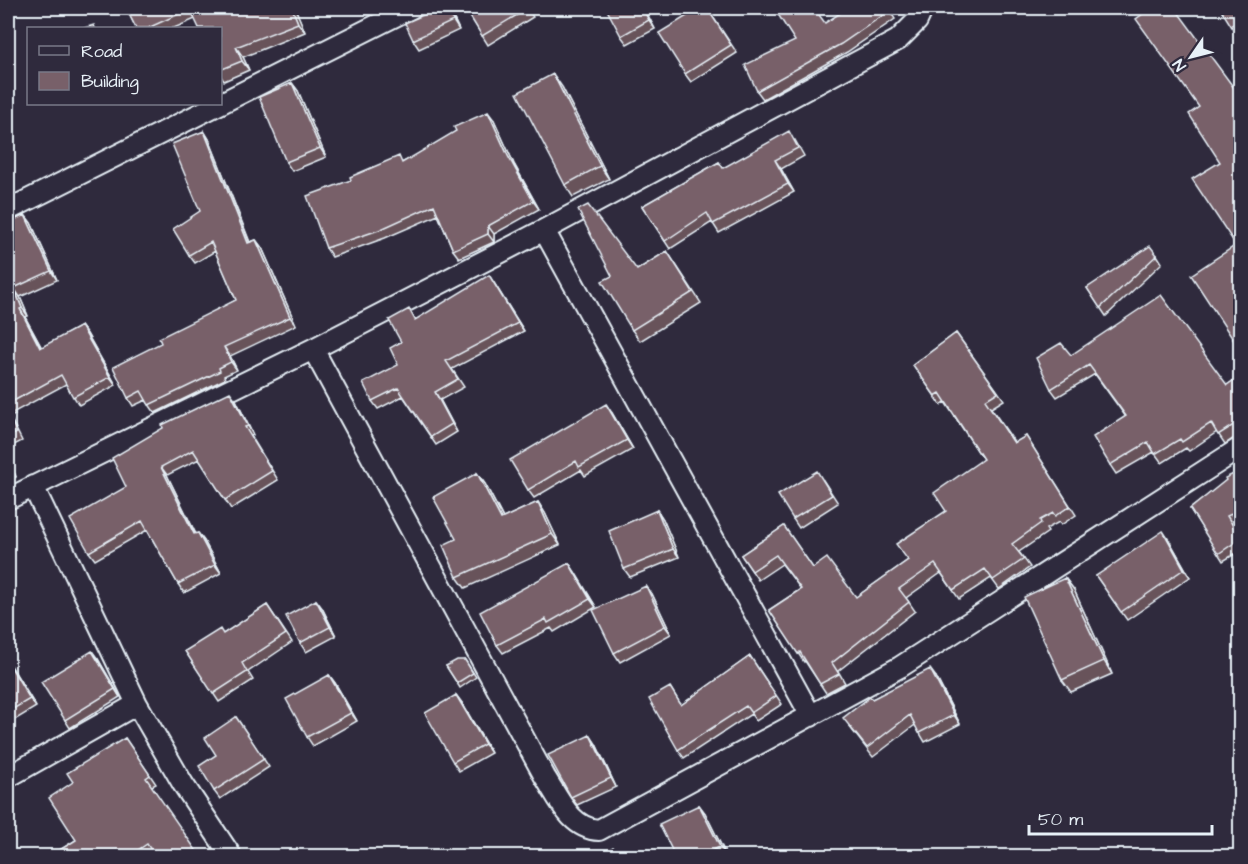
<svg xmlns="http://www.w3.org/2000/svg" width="1248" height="864" font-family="'Architects Daughter',sans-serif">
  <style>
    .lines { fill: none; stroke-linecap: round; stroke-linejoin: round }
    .minor-casing { stroke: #e8f1f8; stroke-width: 24 }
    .minor { stroke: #2f2a3d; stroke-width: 20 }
    .wall { fill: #67535a; stroke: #e8f1f8; stroke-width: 1.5 }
    .shaded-wall { fill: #54434a; stroke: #e8f1f8; stroke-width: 1.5 }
    .building { fill: #786069; stroke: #e8f1f8; stroke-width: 1.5 }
  </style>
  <rect width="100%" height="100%" fill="#2f2a3d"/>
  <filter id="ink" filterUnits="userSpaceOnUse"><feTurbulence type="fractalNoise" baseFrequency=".0167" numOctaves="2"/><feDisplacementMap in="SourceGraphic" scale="12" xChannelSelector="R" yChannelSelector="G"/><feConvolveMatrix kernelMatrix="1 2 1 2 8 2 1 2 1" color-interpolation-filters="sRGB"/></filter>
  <g filter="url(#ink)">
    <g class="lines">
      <g class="minor-casing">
        <path id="minor" d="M8 210 411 8
          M544 230 811 716
          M313 349 545 777C559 799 571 829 599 830L900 667 1240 448
          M33 486 137 704 183 784 231 856
          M8 499 313 349 544 230 898 40 917 21 923 8
          M8 777 137 704"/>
      </g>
      <use href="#minor" class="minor"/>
    </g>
    <path class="wall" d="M126 8H295L305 32 243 57 249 70 224 81 220 75V28L195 19 174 28H136Z
      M439 8H448L451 13 459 30 419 49 413 40Z
      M465 8H527L533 17 488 45Z
      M644 8 655 29 627 44 621 36Z
      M707 8 737 53 691 82 685 74Z
      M888 8 895 19 847 52 763 99 757 91 795 41 825 23Z
      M292 83 298 91 326 157 292 171 286 162Z
      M562 87 609 179 573 197 565 185Z
      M494 120 514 164 539 209 494 234V242L459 258 453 250 438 215 385 238 332 257 326 248 351 180 403 162Z
      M204 131 209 139 250 242 256 240 262 248 296 325 230 356 237 370 224 376 225 379 155 413 146 400 133 406 128 398 161 343 236 300 215 251 195 263 189 255 200 211Z
      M795 140 804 156 781 169 794 192 719 233 712 222 670 249 642 206 719 162 723 168Z
      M25 215 31 223 57 280 20 297 28 316 25 317 42 348 81 326 87 334 116 385 79 405 66 384 14 412 15 415 10 417 22 441 8 448V223Z
      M667 251 701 303 640 341 632 330 637 270Z
      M1157 255 1162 263 1106 316 1087 288Z
      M494 283 524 331 452 369 464 387 440 400 457 432 436 445 403 396 378 409 372 401 398 365 401 342 415 320Z
      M956 333 1004 400 991 408 1015 443 1026 436 1076 515 1061 525 1059 522 1046 529 1048 532 1019 552 1030 567 999 589 991 578 959 599 941 573 906 598 915 611 838 671 845 683 826 693 805 661 804 662 769 610 801 589 782 564 758 580 741 555 784 526 813 568 856 597 908 560 946 511 983 459 945 402 941 405 913 365Z
      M1071 355 1227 385 1240 376V434L1225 444 1217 432 1189 451 1186 448 1162 463 1154 452 1116 474 1110 465 1126 417 1095 374 1057 397 1051 389Z
      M236 400 253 435 251 436 278 480 231 509 199 459 167 475 196 534 198 533 204 541 221 573 184 593 178 584 147 530 95 560 89 552 126 487Z
      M612 413 633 449 585 476 581 470 534 498 528 490Z
      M8 458 16 477 8 482Z
      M1240 471V520L1233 523 1240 536V551L1223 561 1190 509Z
      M477 473 485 484 503 518 538 502 545 513 560 545 465 588 457 577 456 539Z
      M823 480 838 503 799 528 793 519Z
      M657 510 663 519 679 557 630 577 624 569Z
      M1169 540 1190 577 1127 620 1096 576Z
      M569 563 596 607 554 632 551 628 503 653 497 645Z
      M1065 578 1074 590 1112 674 1071 692 1062 680Z
      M646 586 652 594 671 634 620 662 614 653Z
      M316 600 322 608 336 636 306 652 300 643Z
      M267 605 292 642 248 672 253 680 219 702 185 651 223 634Z
      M750 656 782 704 756 721 751 714 684 758 678 750 670 687 681 705Z
      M98 659 120 697 70 728 65 720Z
      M465 660 476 677 460 688 446 666Z
      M8 661 36 707 8 724Z
      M329 675 335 683 357 721 313 746 307 737Z
      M936 677 960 724 925 742 915 725 873 757 849 726 872 699Z
      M456 695 462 703 491 753 459 771 453 762Z
      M236 717 269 767 220 799 214 791 216 755Z
      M590 735 596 744 616 787 577 805 571 797Z
      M125 738 156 784 152 786V853L147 856H50L76 840 73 782Z
      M699 805 705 813 726 855 723 856H675Z"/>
    <path class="shaded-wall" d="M292 8H295L305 32 298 23Z
      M447 8 451 13 459 30 453 21Z
      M642 8H644L655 29 649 20Z
      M236 47 243 57 249 70 242 61Z
      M553 74 562 87 609 179 600 166Z
      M292 83 298 91 326 157 320 148Z
      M488 112 494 120 514 164 539 209 533 201 508 156Z
      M204 131 209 139 253 251 248 243Z
      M775 160 781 169 794 192 788 184Z
      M25 215 31 223 57 280 51 271Z
      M488 226 494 234V242L488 234Z
      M256 240 262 248 296 325 290 317Z
      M489 275 524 331 518 323Z
      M14 288 20 297 28 316 22 308Z
      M20 309 25 317 46 356 40 348Z
      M81 326 87 334 116 385 110 377Z
      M224 347 230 356 237 370 231 362Z
      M230 392 236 400 253 435 248 426Z
      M435 392 440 400 457 432 452 424Z
      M606 404 612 413 633 449 627 440Z
      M8 458 16 477 10 469 8 462Z
      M161 467 167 475 200 543 194 534Z
      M477 473 485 484 509 530 501 519Z
      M538 502 545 513 560 545 552 534Z
      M657 510 663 519 679 557 673 549Z
      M1163 531 1169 540 1190 577 1184 569Z
      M198 533 204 541 221 573 215 565Z
      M569 563 575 572 596 607 590 599Z
      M1065 578 1074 590 1112 674 1104 661Z
      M646 586 652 594 671 634 665 626Z
      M316 600 322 608 336 636 330 627Z
      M92 651 98 659 120 697 115 689Z
      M8 661 36 707 30 699Z
      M930 669 936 677 960 724 954 715Z
      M329 675 335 683 357 721 351 713Z
      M456 695 462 703 491 753 485 744Z
      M590 735 596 744 616 787 611 778Z
      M699 805 705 813 726 855 720 847Z"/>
    <path class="building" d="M126 8H292L298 23 236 47 242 61 220 70V28H199L190 9 148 28H136Z
      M439 8H447L453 21 413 40 405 23Z
      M465 8H526L527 9 482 36Z
      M606 8H642L649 20 621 36Z
      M700 8H707L731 45 685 74 659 33Z
      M774 8H814L825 23 848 8H887L889 11 841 44 757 91 745 65 795 41Z
      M1151 8H1175L1240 96V350L1191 275 1236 245 1192 179 1220 162 1189 114 1199 107 1136 19Z
      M1220 8H1240V40Z
      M94 25 95 28H84Z
      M553 74 600 166 565 185 517 93Z
      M292 83 320 148 286 162 259 97Z
      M488 112 508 156 533 201 488 226V234L453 250 434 205 379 230 326 248 307 196 351 180 350 177 399 156 402 163 456 131 454 127Z
      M204 131 248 243 256 240 290 317 224 347 231 362 219 368 220 371 149 405 141 391 128 398 113 367 161 343 159 338 236 300 211 242 189 255 173 229 200 211 172 144Z
      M789 131 798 148 775 160 788 184 713 224 707 213 665 241 642 206 719 162 723 168Z
      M588 205 637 270 667 251 693 292 632 330 602 281 612 276 578 210Z
      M25 215 51 271 14 288 22 308 20 309 40 348 81 326 110 377 73 397 61 375 8 404 10 406 8 407V223Z
      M1150 246 1157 255 1100 308 1087 288Z
      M489 275 518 323 446 361 458 379 435 392 452 424 431 437 398 388 372 401 363 383 398 365 390 348 401 342 389 320 409 309 415 320Z
      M1161 295 1227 385 1240 376V421L1218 435 1211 423 1182 442 1180 439 1155 454 1148 442 1110 465 1093 437 1126 416 1089 365 1051 389 1036 358 1061 343 1071 355Z
      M956 333 998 392 985 400 1014 443 1026 436 1070 506 1055 516 1053 513 1040 520 1041 523 1012 544 1024 559 993 580 985 569 953 590 935 564 899 589 909 602 832 663 839 674 820 684 800 652 798 654 769 610 801 589 776 555 752 571 741 555 784 526 813 568 827 558 856 597 908 560 896 544 946 511 934 493 983 459 940 393 935 396 913 365Z
      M230 392 248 426 245 427 272 471 225 500 193 450 161 467 194 534 198 533 215 565 178 584 142 521 89 552 70 519 126 487 112 458 163 428 162 425Z
      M606 404 627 440 579 467 576 461 528 490 510 460Z
      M8 415 17 433 8 437Z
      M8 462 10 469 8 471Z
      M817 471 832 495 793 519 778 495Z
      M1240 471V510L1227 516 1240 537V539L1218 554 1190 509 1226 480 1225 478Z
      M477 473 501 519 538 502 552 534 457 577 443 545 456 539 433 497Z
      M657 510 673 549 624 569 609 531Z
      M1163 531 1184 569 1121 612 1096 576Z
      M569 563 590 599 548 623 546 619 497 645 480 612Z
      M1065 578 1104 661 1062 680 1024 597Z
      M646 586 665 626 614 653 593 610Z
      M316 600 330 627 300 643 286 616Z
      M267 605 286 634 242 663 247 672 213 694 185 651 220 629 223 634Z
      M92 651 115 689 65 720 41 682Z
      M750 656 776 696 751 713 746 706 678 750 649 699 670 687 681 705Z
      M457 660H465L473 673 457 683 446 666Z
      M8 662 30 699 8 712Z
      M930 669 954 715 919 733 910 715 867 748 843 718 870 697 872 699Z
      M329 675 351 713 307 737 286 699Z
      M456 695 485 744 453 762 425 713Z
      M236 717 264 759 214 791 199 766 216 755 205 738Z
      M590 735 611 778 571 797 548 755Z
      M125 738 150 775 146 778 200 856H155L147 844 129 856H50L76 840 49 798 73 782 67 773Z
      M699 805 720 847 699 856H675L659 824Z
      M613 847 620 856H598Z"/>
  </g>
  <rect width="1248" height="864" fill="none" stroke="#2f2a3d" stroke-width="30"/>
  <rect x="15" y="15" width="1218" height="834" fill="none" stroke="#e8f1f8" stroke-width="2" filter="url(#ink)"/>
  <rect x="27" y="27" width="195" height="78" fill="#2f2a3d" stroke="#797a88" stroke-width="1.5"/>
  <rect x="39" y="46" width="30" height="9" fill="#2f2a3d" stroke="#797a88" stroke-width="1.5"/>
  <text x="81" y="57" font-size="18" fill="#e8f1f8">Road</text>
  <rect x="39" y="72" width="30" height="18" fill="#786069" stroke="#797a88" stroke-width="1.5"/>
  <text x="81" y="87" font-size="18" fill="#e8f1f8">Building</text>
  <g transform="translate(1191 57) rotate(235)" stroke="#2f2a3d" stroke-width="4.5" paint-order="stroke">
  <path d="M0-4.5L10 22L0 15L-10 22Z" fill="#e8f1f8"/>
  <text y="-9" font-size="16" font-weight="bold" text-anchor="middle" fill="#e8f1f8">N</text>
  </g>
  <path d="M1029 825v9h183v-9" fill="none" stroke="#e8f1f8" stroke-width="3"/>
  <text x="1038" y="825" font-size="18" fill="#e8f1f8" stroke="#2f2a3d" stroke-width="4.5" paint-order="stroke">50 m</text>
</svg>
